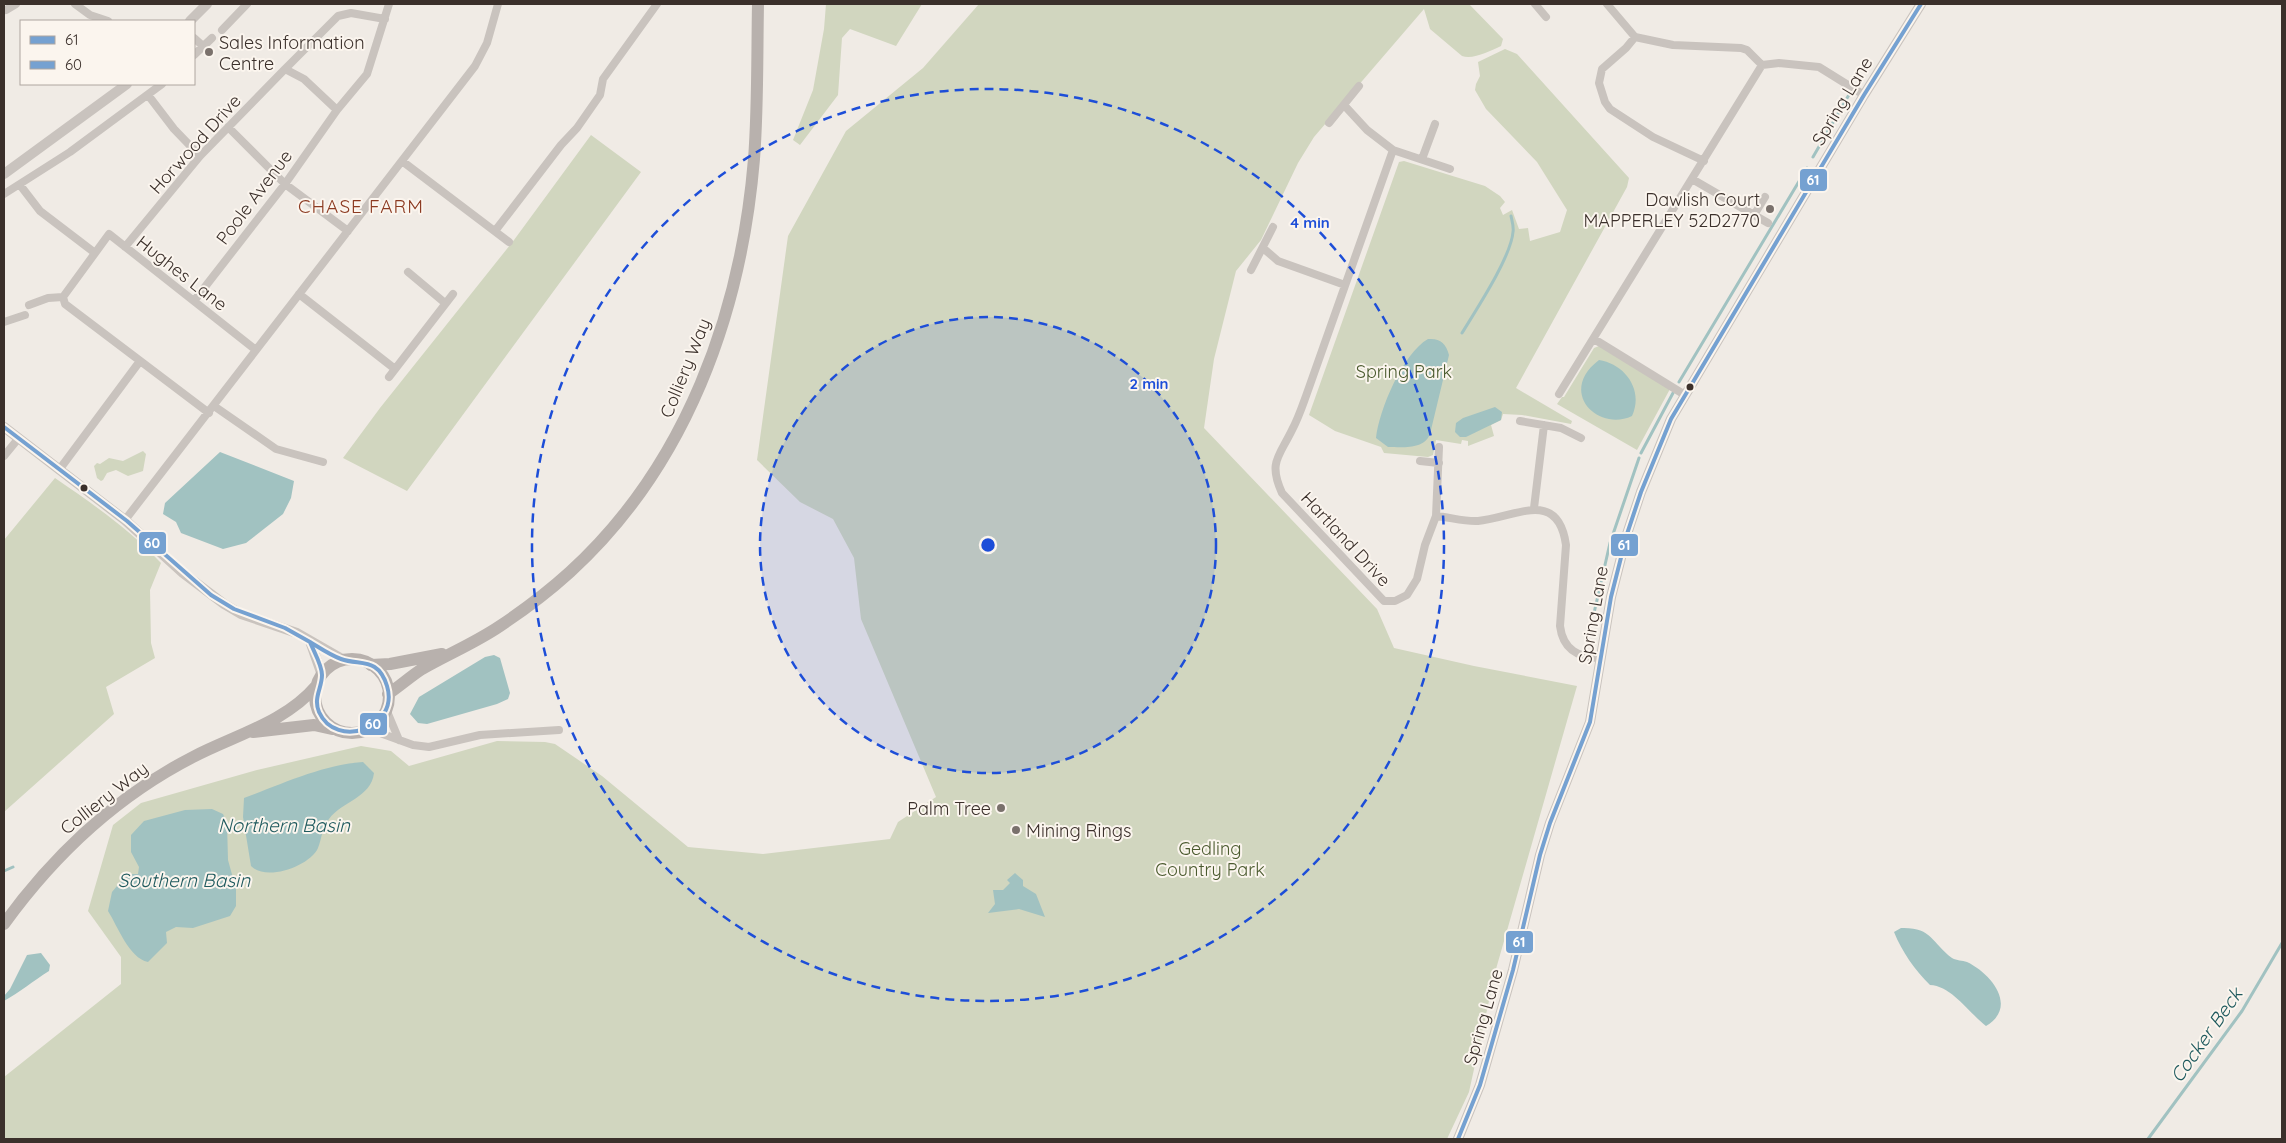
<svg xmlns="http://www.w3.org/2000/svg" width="2286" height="1143" font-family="Quicksand,sans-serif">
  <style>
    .green { fill: #d1d6bf }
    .water { fill: #a1c2c1 }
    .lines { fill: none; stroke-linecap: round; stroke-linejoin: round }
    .stream { stroke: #a1c2c1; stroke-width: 3 }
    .minor { stroke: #c9c3be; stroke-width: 8 }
    .tertiary { stroke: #c9c3be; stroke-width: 10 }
    .primary { stroke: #b8b1ad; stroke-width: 12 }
    .bus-1-casing { stroke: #fbf5ee; stroke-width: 8 }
    .bus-2-casing { stroke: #fbf5ee; stroke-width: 8 }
    .bus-1 { stroke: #75a1d1; stroke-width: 4 }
    .bus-2 { stroke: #75a1d1; stroke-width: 4 }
    .ring { fill: none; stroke: #1d4ed8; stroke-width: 2.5; stroke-dasharray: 9 6 }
    .poi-dot { fill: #7a716c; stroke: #fbf5ee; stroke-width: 2 }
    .bus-dot { fill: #3b302b; stroke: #fbf5ee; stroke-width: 2 }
    .labels { text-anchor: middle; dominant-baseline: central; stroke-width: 4; stroke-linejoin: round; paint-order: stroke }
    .poi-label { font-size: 18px; fill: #3b302b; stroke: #fbf5ee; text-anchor: start }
    .street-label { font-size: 18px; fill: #3b302b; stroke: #fbf5ee }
    .park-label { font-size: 18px; fill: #4a5a2e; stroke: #fbf5ee }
    .neighbourhood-label { font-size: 19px; letter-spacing: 1px; fill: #8c3b22; stroke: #fbf5ee }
    .water-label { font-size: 19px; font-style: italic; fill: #1f5a5e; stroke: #fbf5ee }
    .centre { fill: #1d4ed8; stroke: #fbf5ee; stroke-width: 2.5 }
    .ring-label { font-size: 15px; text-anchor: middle; font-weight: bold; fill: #1d4ed8; stroke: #fbf5ee; stroke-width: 4; stroke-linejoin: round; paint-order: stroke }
    .line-badge { stroke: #fbf5ee; stroke-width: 2 }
    .badge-label { font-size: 14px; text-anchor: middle; font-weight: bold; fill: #fff }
  </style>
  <rect width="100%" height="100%" fill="#f0ebe5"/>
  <path class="green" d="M826 4H922L896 46 850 29 842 38 838 95 800 145 793 140 813 90 824 29Z
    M979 4H1469L1503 39 1501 46C1490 51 1473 60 1462 56L1430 29 1424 9 1314 137 1298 163 1261 240 1236 271 1214 359 1204 428 1377 609 1394 648 1474 666 1577 686 1496 969 1469 1092 1447 1139H4V1077L121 984V957L88 911 113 825 141 803 257 770 361 746 391 751 409 766 497 741 545 742 555 744 602 776 688 847 763 854 890 839 898 822 936 797 861 619 854 558 833 519 800 502 757 460 788 236 846 131 923 68Z
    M1505 49 1517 54 1629 178 1627 187 1516 388 1572 421 1571 424 1522 415 1503 414 1501 420 1491 425 1494 436 1468 446V441L1462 440 1461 444 1436 440 1433 455 1428 457 1384 453 1381 447 1335 431 1309 415 1399 162 1404 161 1485 186 1500 196 1505 202 1500 208 1503 215 1512 210 1519 229 1528 228 1530 241 1560 232 1567 210 1537 162 1486 109 1475 90 1476 84 1480 76 1478 62Z
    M591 135 641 172 407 491 343 458 380 408 514 240Z
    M1599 346 1670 389 1637 450 1557 404 1562 397H1564L1594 348Z
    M143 451 146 454 143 471 128 476 116 470 107 473 103 480 101 481 97 478 94 466 97 463 100 464 109 458 123 461Z
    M55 478C93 504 130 530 161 563L150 590 151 643 155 658 106 687 114 714 4 812V540Z"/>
  <path class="water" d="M1428 339C1440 338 1446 343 1449 355L1430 434C1424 450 1402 447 1388 447L1376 438C1379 410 1403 353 1428 339Z
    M1599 360C1625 364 1644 390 1632 416 1598 432 1557 392 1599 360Z
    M1495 407 1502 412 1501 420 1466 437H1460L1455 432 1456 423 1463 418Z
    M220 452 294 481 291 498 283 514 246 543 223 549 181 533 176 522 163 514 165 503Z
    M494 655 500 658 510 693 508 699 497 704 427 724 418 723 410 714 419 697 485 657Z
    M363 762 374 773C371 798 342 801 329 819 322 827 322 838 318 848 310 866 266 882 251 866L243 817 244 798C282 784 322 765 363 762Z
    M212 809 223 814 227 823 228 860 236 889V906L230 916 193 928 176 927 166 932 167 943 148 962C129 958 118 927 108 911L112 892 127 874H138L139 867 131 852V835L144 821 185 810Z
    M1015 873 1023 880V886L1036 894 1045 917 1019 909 988 913 995 904 993 890H1003L1010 883 1007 880Z
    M1901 928C1932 927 1931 942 1952 958 1957 961 1962 960 1967 962 1992 974 2018 1007 1986 1026 1969 1013 1952 986 1930 985 1915 970 1902 952 1894 932Z
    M41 953 50 965 49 971C33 981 20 992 4 1001V996L10 989 27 955Z"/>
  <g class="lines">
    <path class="stream" d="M1813 157 1850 93
      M1462 333C1476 310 1511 257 1513 232 1514 227 1512 221 1511 216
      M1679 382 1807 168
      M1641 453 1673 393
      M1594 613 1610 543 1639 458
      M4 871 13 867
      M2148 1139 2242 1011 2282 943"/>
    <path class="minor" d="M75 4 90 15 108 21
      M1535 4 1546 17
      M1607 4 1635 37 1673 45 1741 48 1747 50 1762 65 1779 63 1819 67 1864 95
      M6 10 16 4
      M222 30 247 4
      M1635 37 1626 48 1602 69 1599 83 1605 102 1610 109 1653 137 1704 161
      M194 38 203 46
      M194 55 212 38
      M285 69 338 16 351 13 385 19
      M148 95 174 129 200 156
      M1344 105 1367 130 1393 150 1450 169
      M1329 123 1359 86
      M228 127 285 184 348 231
      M1393 150 1306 396C1302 407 1298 419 1292 430 1279 457 1268 462 1282 493L1384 601H1395L1407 595 1417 579 1425 545 1436 516 1439 447
      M1422 159 1435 124
      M402 161 509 242
      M1692 179 1768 223
      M20 185 40 211 95 253
      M4 194 70 152 162 84
      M1754 215 1765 197
      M495 231 561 145 577 128 600 95 603 79 657 4
      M125 247 200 156 285 69 304 79 337 110
      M1263 248 1278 261 1345 285
      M1251 270 1273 227
      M408 272 445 303
      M299 294 395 369
      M194 301 285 184 337 110 367 74 389 4
      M29 305 48 298 63 297
      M4 322 25 315
      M1594 339 1685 395
      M389 377 453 294
      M1559 394 1762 65
      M214 406 276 449 323 462
      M209 413 65 304 63 297 109 234 256 350
      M1520 421 1561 428 1581 438
      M4 456 18 439
      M1420 461 1439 463
      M59 470 140 361
      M1534 508 1544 425
      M1436 516C1449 517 1465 522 1478 521 1514 518 1558 487 1566 545L1560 626C1563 650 1579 658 1601 658
      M125 520 475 66 487 43 498 4
      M386 709 399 740
      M369 729 413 745 429 747 480 735 559 730"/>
    <path class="tertiary" d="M190 21 207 4
      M4 174 127 84
      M4 427 125 520 183 573 224 604 241 614 297 633 344 660
      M310 641 322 675
      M1458 1139 1480 1085 1513 970 1540 855 1550 823 1590 722 1611 597 1627 534 1641 492 1671 419 1864 95 1921 4"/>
    <path class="primary" d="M315 696a37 37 0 1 1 74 0a37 37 0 1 1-74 0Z
      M371 665 390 664 442 654
      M388 694C400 686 411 676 422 669 448 654 475 643 500 626 524 610 548 592 570 572 686 466 741 314 754 159 758 108 757 55 758 4
      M253 732 314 725 332 729
      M4 924C54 855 117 796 193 757 235 735 285 723 317 685"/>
    <g class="bus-1-casing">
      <path id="bus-1" d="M1458 1139 1480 1085 1513 970 1540 855 1550 823 1590 722 1611 597 1627 534 1641 492 1671 419 1864 95 1921 4"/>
    </g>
    <g class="bus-2-casing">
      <path id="bus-2" d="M4 427 127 521 211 595 234 609 285 628 310 642
        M310 642C320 648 330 655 341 659 361 666 378 657 387 686 400 728 336 750 319 712 313 698 322 688 322 675 322 665 314 652 310 642Z"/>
    </g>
    <use href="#bus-1" class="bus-1"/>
    <use href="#bus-2" class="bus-2"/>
  </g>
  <circle cx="988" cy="545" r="228" fill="#1d4ed8" fill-opacity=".12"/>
  <g class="ring">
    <circle cx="988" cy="545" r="228"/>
    <circle cx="988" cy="545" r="456"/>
  </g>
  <g class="poi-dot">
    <circle cx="209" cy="52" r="5"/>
    <circle cx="1770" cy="209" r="5"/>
    <circle cx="1001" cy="808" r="5"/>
    <circle cx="1016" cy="830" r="5"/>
  </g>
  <g class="bus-dot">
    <circle cx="1690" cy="387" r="4.5"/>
    <circle cx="84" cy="488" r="4.5"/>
  </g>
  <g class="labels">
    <g class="poi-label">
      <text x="219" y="42">Sales Information<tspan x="219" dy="21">Centre</tspan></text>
      <text x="1760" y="199" text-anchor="end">Dawlish Court<tspan x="1760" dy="21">MAPPERLEY 52D2770</tspan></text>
      <text x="991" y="808" text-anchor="end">Palm Tree</text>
      <text x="1026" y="830">Mining Rings</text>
    </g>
    <g class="street-label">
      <text transform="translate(1842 101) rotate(-59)">Spring Lane</text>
      <text transform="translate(195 144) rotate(-48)">Horwood Drive</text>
      <text transform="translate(254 197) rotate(-53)">Poole Avenue</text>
      <text transform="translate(182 273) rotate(38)">Hughes Lane</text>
      <text transform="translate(685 368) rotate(-68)">Colliery Way</text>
      <text transform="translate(1346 539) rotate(47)">Hartland Drive</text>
      <text transform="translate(1593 615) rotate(-80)">Spring Lane</text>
      <text transform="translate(104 798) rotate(-38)">Colliery Way</text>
      <text transform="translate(1483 1017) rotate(-74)">Spring Lane</text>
    </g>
    <g class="park-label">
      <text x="1404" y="371">Spring Park</text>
      <text x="1210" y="848">Gedling<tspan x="1210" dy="21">Country Park</tspan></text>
    </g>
    <g class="neighbourhood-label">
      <text x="361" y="206">CHASE FARM</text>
    </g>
    <g class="water-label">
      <text x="284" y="825">Northern Basin</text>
      <text x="184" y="880">Southern Basin</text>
      <text transform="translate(2206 1035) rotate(-55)">Cocker Beck</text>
    </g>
  </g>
  <circle cx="988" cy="545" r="8" class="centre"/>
  <g class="ring-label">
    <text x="1310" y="228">4 min</text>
    <text x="1149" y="389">2 min</text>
  </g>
  <g class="line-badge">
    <rect x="1799" y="168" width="29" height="24" rx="5" fill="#75a1d1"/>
    <rect x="138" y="531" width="29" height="24" rx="5" fill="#75a1d1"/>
    <rect x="1610" y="533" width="29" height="24" rx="5" fill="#75a1d1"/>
    <rect x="359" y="712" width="29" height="24" rx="5" fill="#75a1d1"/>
    <rect x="1505" y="930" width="29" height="24" rx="5" fill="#75a1d1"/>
  </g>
  <g class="badge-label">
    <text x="1813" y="185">61</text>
    <text x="152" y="548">60</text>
    <text x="1624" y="550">61</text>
    <text x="373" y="729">60</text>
    <text x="1519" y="947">61</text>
  </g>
  <rect width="2286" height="1143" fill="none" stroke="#3b302b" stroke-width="10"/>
  <rect x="20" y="20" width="175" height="65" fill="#fbf5ee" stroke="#aea6a0"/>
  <rect x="30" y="36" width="25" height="8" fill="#75a1d1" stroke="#aea6a0"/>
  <text x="65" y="45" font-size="15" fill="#3b302b">61</text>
  <rect x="30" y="61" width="25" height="8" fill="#75a1d1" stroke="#aea6a0"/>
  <text x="65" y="70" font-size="15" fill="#3b302b">60</text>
</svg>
